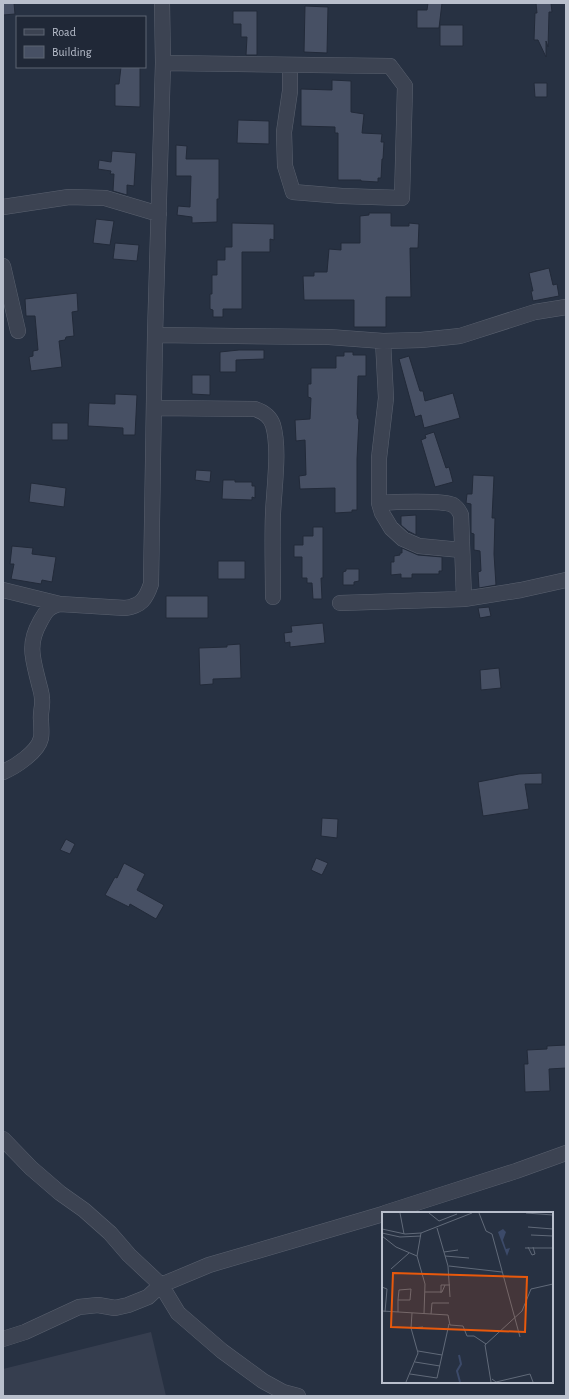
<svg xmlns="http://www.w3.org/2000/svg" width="569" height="1399" font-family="'Alegreya Sans',sans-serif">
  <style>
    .airport { fill: #363e4f }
    .building { fill: #475064; stroke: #222a39 }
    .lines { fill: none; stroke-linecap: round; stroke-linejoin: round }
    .minor-casing { stroke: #5a616f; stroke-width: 16 }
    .minor { stroke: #3c4352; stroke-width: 15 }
    .inset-river { fill: none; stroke: #3c4a69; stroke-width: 2 }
    .inset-road { fill: none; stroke: #616a79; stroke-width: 1 }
    .view { fill: #e8590c; fill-opacity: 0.15; stroke: #e8590c; stroke-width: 2 }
    .inset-edge { fill: none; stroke: #b9bfcc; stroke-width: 2 }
  </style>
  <rect width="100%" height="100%" fill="#273142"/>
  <path class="airport" d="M151 1332 166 1396H3V1369Z"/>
  <path class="building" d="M3 3H14L15 14 3 15Z
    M428 3H442L439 28H417V10H427Z
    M536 3H551L552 12H549L548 47 546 41V57L538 40H534L535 13H537Z
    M305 6 328 7 327 53 304 52Z
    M233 11H257V55H246L247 37H241V24H233Z
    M440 25H463V46H440Z
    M121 67H140V107L115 106V84H119Z
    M332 80 351 81V112L364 114 362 133 382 134 381 142H384L383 159H382L381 178H378V182L361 181V180H338V133H335V127L301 126V89L332 90Z
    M534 83H547V97H535Z
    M238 120 269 121V144L237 143Z
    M176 145 187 146 186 159H219V199H217V222L192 223V217L177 215 178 206 190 207 191 176H176Z
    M112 151 136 153 134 186 127 185V195L113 191 114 174H110L111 171 98 169 99 160 111 162Z
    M369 213H391V226H409V223L419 224 418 248H410L411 297H386V327H354V300H304L303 276H314V272H327L329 249 341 250V243H360V216L369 215Z
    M96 219 114 221 110 245 93 243Z
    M232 223 274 224V240L270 239V252H242V309H223V317H213V310L210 309V294H212V275H217V260H225V247H232Z
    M115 243 139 245 137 261 113 259Z
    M549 268 553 285 557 284 559 296 533 301 531 291H533L529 273Z
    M77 293 78 311 72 312 74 336 66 337 65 340 59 341 62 367 31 371 29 357 33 356V351L38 350 35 316H26L25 299Z
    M239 350H264V359L236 360V372H220V352Z
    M344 352H353V355H366V376H358L357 414 358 419H359L357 459V510H352V512L335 513V488L300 489 299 476 306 475 305 440 296 441 295 420 310 419 311 398 308 397V384H311V368H336V356H344Z
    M409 356 420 391H423L425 401 453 393 460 418 424 428 421 415 415 417 399 359Z
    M192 375H210V395L192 394Z
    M115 394 137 395 135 435H123V428L88 426 89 403 115 404Z
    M52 423H68V440H52Z
    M434 432 446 468 449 467 453 482 435 487 421 440 426 438 425 435Z
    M196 470 211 471 210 482 195 480Z
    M473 475 494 476 492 518H495L494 554 496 585 479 588 478 572 481 571 480 551 474 550V534L471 533V504L466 503 467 494H472Z
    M223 480H235V482H252V486H255V498L252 497V500L222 499Z
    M31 483 66 488 64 507 29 502Z
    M416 515V535L408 531 401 525V516Z
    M313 527H323V578H321L322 599H313L312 583H307V578H302V557H294V545H303V536H313Z
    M12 546 33 548 32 554 56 557 52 582 42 580 41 584 11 579 14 564H10Z
    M402 548 418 555 442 557V571H439V574H412V578H401V574L391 575V562H394V556L400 555V553H402Z
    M218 561H245V579H218Z
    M346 569H359V581L354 582V585H343V572L346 571Z
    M166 596H208V618H166Z
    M489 607 491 616 480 618 478 608Z
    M323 623 325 643 290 647V642L285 643 284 633 292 632 291 626Z
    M240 644 241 678 213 679V684L200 685 199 648 227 647V645Z
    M499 668 501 688 481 690 480 670Z
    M542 773V784H525L529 809 483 816 478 782 519 774Z
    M322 818 338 819 337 838 321 836Z
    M66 839 75 844 70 854 60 850Z
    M316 858 328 863 322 875 311 870Z
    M124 863 145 874 137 890 164 905 156 919 130 904 129 907 105 895 115 877 117 878Z
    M566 1045V1068L549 1069 550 1091 525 1092 524 1064H528L527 1050 547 1049V1046Z"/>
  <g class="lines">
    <g class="minor-casing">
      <path id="minor" d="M163 63 390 66 405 86 402 198 342 196 293 192 285 166 284 132 290 91V65
        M3 207 69 197 105 198 159 214
        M3 266 18 331
        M155 335 329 337 383 341 421 340 460 336 535 312 566 307
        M383 341 386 398 379 458V503L382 513 391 528 403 539 419 546 461 550
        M154 408 255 409C264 412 270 416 273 425 280 449 274 488 273 514 272 541 273 569 273 597
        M379 503C392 502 443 500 453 505 458 508 459 511 461 515L464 599
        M3 590 60 604
        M340 603 464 599 521 590 566 580
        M3 772C15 767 38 752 41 738 42 733 41 726 41 720 40 713 43 706 42 699 42 694 40 688 39 684 33 659 27 645 40 622 46 611 48 607 60 604L125 608C141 606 146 599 151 584L155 335 163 63 162 3
        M3 1139 31 1168 60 1193 84 1210 110 1233 129 1255 161 1285 178 1313 222 1351 263 1381 283 1392 298 1396
        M385 1213 516 1171 566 1153
        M3 1339 25 1332 79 1307 98 1305 115 1308 128 1305 148 1297 161 1285 209 1265 383 1214"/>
    </g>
    <use href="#minor" class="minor"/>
  </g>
  <g transform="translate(382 1212)">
    <rect width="171" height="171" fill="#273142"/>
    <path d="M121 17 124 20 121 28 124 37 128 36 125 44 116 20Z" fill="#3c4a69"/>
    <path class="inset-river" d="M77 143 79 152 75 159 78 170"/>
    <path class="inset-road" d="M18 1 22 22M47 1 57 9 75 2M97 1 104 19 110 22 138 125M144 1 171 3M146 15 171 17M55 16 66 54 68 85M0 17 23 22 39 21 90 1M0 21 18 25 39 24M39 21 35 44 43 72 42 102M149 23 171 24M0 24 14 35 35 44M146 35 150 43 153 42 151 35M143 36H171M62 40 76 38M63 44 87 46M67 54 120 60M9 57 27 41M0 75 5 77 3 100M43 80H60L63 73M59 81V73H68M0 99 66 103 68 113 81 114 85 124H92L104 132M16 100V88L17 78 29 77 28 88H16M49 102 50 91H67M29 116 41 115M36 139 60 143M33 150 58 154M28 162 55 166 67 112M110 167 114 170 148 162 151 170M24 170 36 141 29 116 30 101M109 170 103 133 140 99 149 77 171 72"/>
    <path class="view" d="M11 61 145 65 143 120 9 115Z"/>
    <rect width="171" height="171" class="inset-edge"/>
  </g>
  <rect width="569" height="1399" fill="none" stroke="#b9bfcc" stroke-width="8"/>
  <rect x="16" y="16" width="130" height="52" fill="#202837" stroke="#5d6473"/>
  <rect x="24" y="29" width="20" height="6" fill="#3c4352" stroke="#5d6473"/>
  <text x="52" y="36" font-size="12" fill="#b9bfcc">Road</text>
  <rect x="24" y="46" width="20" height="12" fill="#475064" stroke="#5d6473"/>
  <text x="52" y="56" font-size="12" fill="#b9bfcc">Building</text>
</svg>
